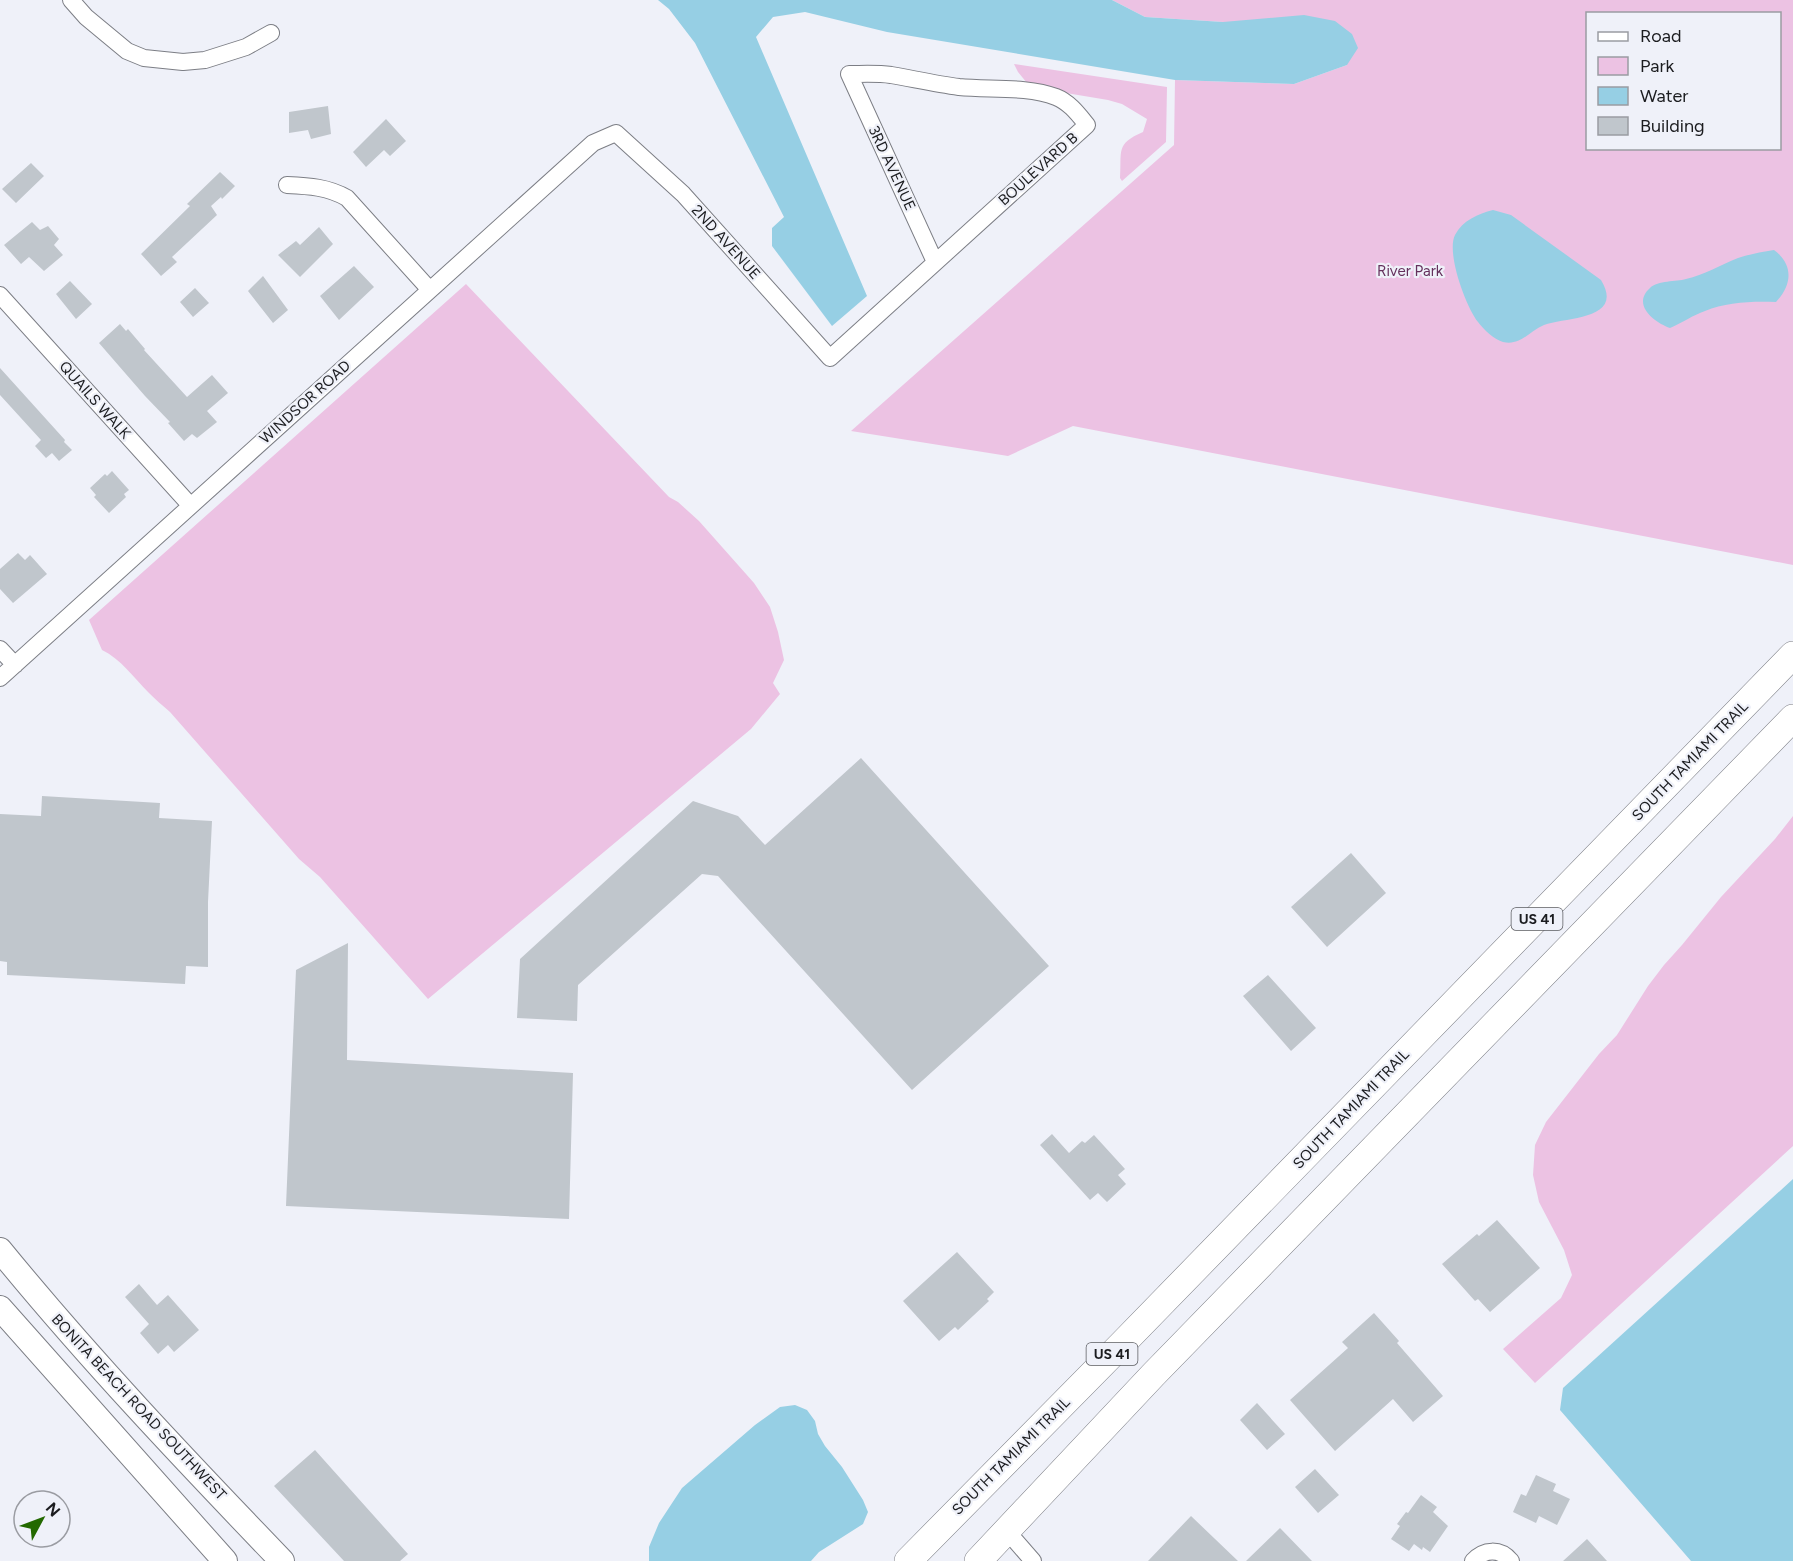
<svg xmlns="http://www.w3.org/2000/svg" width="1793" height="1561" font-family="Figtree,sans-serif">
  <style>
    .green { fill: #ecc2e3; fill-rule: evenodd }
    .water { fill: #96cfe4 }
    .building { fill: #c0c6cc }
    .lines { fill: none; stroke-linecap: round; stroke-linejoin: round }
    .minor-casing { stroke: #7c7e85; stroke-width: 18 }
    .secondary-casing { stroke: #7c7e85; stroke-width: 26 }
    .primary-casing { stroke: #7c7e85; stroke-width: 28 }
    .minor { stroke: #fff; stroke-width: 16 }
    .secondary { stroke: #fff; stroke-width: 24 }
    .primary { stroke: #fff; stroke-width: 27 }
    .labels { text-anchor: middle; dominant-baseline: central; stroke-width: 4.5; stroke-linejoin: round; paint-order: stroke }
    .shield { fill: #eff1f9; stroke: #5b5c60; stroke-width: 1.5 }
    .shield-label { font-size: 14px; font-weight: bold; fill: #1b1c1f }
    .street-label { font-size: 15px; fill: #1b1c1f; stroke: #eff1f9 }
    .park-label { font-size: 15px; fill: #65315d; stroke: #eff1f9 }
  </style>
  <rect width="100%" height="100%" fill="#eff1f9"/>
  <path class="green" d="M1112 0H1793V565L1073 426 1008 456 851 431 1174 145 1175 80 1294 84 1347 65 1223 22 1145 17ZM1588 14H1780V148H1588Z
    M1014 64 1167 87 1166 142 1122 181 1120 178C1122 151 1115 144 1143 132L1147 119 1122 104 1108 100 1054 91 1027 83 1018 72Z
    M466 284 669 497 678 502 699 521 754 583 770 607 778 632 784 660 773 683 780 694 751 729 428 999 320 877 299 859 170 712C163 706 155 699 148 692 134 678 121 659 102 650L89 620Z
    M1793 816V1146L1535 1383 1503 1349 1561 1298 1572 1275 1564 1250 1539 1202 1533 1175 1535 1145 1546 1122 1599 1054 1617 1035 1648 986 1664 965 1682 945 1721 897 1775 839Z"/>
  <path class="water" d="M658 0H1112L1145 17 1223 22 1304 15 1335 21 1352 34 1358 48 1347 65 1294 84 1175 80 887 32 805 12 773 17 756 37 867 296 832 326 772 246V228L784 217 695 43 669 9Z
    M1493 210 1511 215 1601 280C1625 320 1567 317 1544 325 1529 331 1521 346 1503 342 1495 340 1483 329 1478 322 1466 307 1446 253 1455 235 1463 220 1478 214 1493 210Z
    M1774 250C1793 264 1793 284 1776 302 1753 301 1726 302 1705 311 1693 315 1682 323 1670 328 1655 323 1631 305 1650 288 1658 280 1676 282 1686 279 1704 275 1720 265 1738 258 1750 254 1762 252 1774 250Z
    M1793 1179V1561H1691L1560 1410 1563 1388Z
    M795 1405 807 1410 815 1421 818 1434 825 1446 842 1467 863 1500 868 1512 863 1524 819 1552 811 1561H649V1547L659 1523 682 1488 755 1425 780 1407Z"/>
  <path class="building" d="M328 106 331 134 311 139 308 130 289 133V112Z
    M386 119 406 141 390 156 384 150 366 167 353 152Z
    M31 163 44 176 16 203 2 189Z
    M220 172 235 186 222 199 221 197 211 206 217 215 172 257 177 262 161 276 141 254 190 206 187 204Z
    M32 222 40 230 48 226 59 239 54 245 63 255 44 271 29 257 21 264 4 245Z
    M319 227 333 244 300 277 278 255 296 241 300 245Z
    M354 266 374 287 339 320 320 296Z
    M263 276 288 310 273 323 248 291Z
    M70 281 92 304 76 319 56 294Z
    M195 288 209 303 193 317 180 302Z
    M120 324 126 331 128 329 145 349 144 350 187 397 212 375 228 393 207 411 217 422 197 438 192 434 184 441 168 423 170 422 145 396 99 343Z
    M0 368 65 440 64 442 72 450 59 461 52 453 46 458 35 446 41 440 0 395Z
    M112 471 129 490 124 494 126 497 109 513 94 497 96 495 90 488 105 474 107 476Z
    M18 553 25 560 30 555 47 574 13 603 0 589V569Z
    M861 758 1049 966 912 1090 718 876 702 874 578 985 577 1021 517 1018 520 959 693 801 738 816 765 845Z
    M42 796 160 803 159 818 212 821 208 902V967L186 966 185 984 7 975V962L0 961V814L41 816Z
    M1351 853 1386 893 1327 947 1291 907Z
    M348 943 347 1060 573 1073 569 1219 286 1206 296 970Z
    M1268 975 1316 1028 1291 1051 1243 996Z
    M1052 1134 1069 1153 1082 1141 1085 1143 1094 1135 1125 1169 1118 1175 1126 1184 1107 1202 1098 1193 1090 1200 1040 1145Z
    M1497 1220 1540 1268 1490 1312 1478 1299 1475 1301 1442 1264 1477 1234 1479 1236Z
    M957 1252 994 1292 987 1299 989 1301 958 1330 955 1327 939 1341 903 1301Z
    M139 1284 157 1305 168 1295 199 1330 174 1352 168 1345 158 1354 140 1333 149 1324 125 1297Z
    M1374 1313 1399 1341 1397 1343 1443 1396 1413 1422 1393 1399 1335 1451 1290 1400 1348 1348 1342 1342Z
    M1257 1403 1285 1434 1267 1450 1240 1420Z
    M315 1450 408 1554 400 1561H344L274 1486Z
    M1315 1469 1339 1495 1318 1513 1295 1487Z
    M1536 1475 1556 1484 1553 1491 1570 1499 1557 1525 1539 1516 1536 1523 1513 1512 1521 1494 1526 1496Z
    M1421 1495 1437 1507 1433 1512 1448 1526 1430 1552 1423 1547 1422 1550 1414 1544 1409 1551 1391 1539 1400 1526 1397 1524 1406 1512 1408 1513Z
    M1191 1516 1238 1561H1148Z
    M1280 1528 1312 1561H1246Z
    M1587 1539 1607 1561H1563Z"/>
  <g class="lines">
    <g class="minor-casing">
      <path id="minor" d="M71 0 86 17 127 51 144 58 183 62 205 60 246 47 271 33
        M287 185C309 186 328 187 347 198L430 290
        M0 295 190 505
        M0 649 15 665
        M0 678 593 143 616 133 683 194 830 358 1087 125C1078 114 1069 102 1056 97 1027 86 990 90 959 87 936 84 914 79 891 75 877 73 862 74 849 74L935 262
        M1007 1531 1033 1561
        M1473 1561C1484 1549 1500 1548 1511 1561"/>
    </g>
    <g class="secondary-casing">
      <path id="secondary" d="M0 1250C89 1359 185 1460 282 1561
        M0 1308 225 1561"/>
    </g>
    <g class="primary-casing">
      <path id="primary" d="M908 1561 1123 1343 1793 655
        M978 1561 1153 1375 1793 718"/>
    </g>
    <use href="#minor" class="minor"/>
    <use href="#secondary" class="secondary"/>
    <use href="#primary" class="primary"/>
  </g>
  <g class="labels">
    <g class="shield">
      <rect x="1511.5" y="908" width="51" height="22" rx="4.5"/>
      <rect x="1086.5" y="1343" width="51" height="22" rx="4.5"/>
    </g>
    <g class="shield-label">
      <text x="1537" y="919">US 41</text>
      <text x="1112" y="1354">US 41</text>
    </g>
    <g class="street-label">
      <text transform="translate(892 168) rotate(65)">3RD AVENUE</text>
      <text transform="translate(1038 169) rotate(-42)">BOULEVARD B</text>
      <text transform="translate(726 242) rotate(48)">2ND AVENUE</text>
      <text transform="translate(95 400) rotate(48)">QUAILS WALK</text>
      <text transform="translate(305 402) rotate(-42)">WINDSOR ROAD</text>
      <text transform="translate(1690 761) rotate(-46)">SOUTH TAMIAMI TRAIL</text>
      <text transform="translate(1351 1109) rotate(-46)">SOUTH TAMIAMI TRAIL</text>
      <text transform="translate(139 1407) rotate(47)">BONITA BEACH ROAD SOUTHWEST</text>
      <text transform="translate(1011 1456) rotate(-45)">SOUTH TAMIAMI TRAIL</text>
    </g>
    <g class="park-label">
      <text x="1410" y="271">River Park</text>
    </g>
  </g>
  <rect x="1586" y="12" width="195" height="138" fill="#eff1f9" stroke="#9a9ca2" stroke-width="1.5"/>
  <rect x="1598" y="32" width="30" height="9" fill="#ffffff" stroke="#9a9ca2" stroke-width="1.5"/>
  <text x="1640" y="42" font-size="18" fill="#1b1c1f">Road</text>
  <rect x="1598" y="57" width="30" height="18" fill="#ecc2e3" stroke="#9a9ca2" stroke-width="1.5"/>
  <text x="1640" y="72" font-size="18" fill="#1b1c1f">Park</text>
  <rect x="1598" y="87" width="30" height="18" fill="#96cfe4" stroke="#9a9ca2" stroke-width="1.5"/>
  <text x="1640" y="102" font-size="18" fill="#1b1c1f">Water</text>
  <rect x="1598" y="117" width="30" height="18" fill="#c0c6cc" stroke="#9a9ca2" stroke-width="1.5"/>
  <text x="1640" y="132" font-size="18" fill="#1b1c1f">Building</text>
  <g transform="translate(42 1519) rotate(49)"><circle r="28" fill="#eff1f9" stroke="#9a9ca2" stroke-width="1.5"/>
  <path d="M0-4.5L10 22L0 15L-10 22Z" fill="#236900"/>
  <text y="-9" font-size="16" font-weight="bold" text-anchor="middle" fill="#1b1c1f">N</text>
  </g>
</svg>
